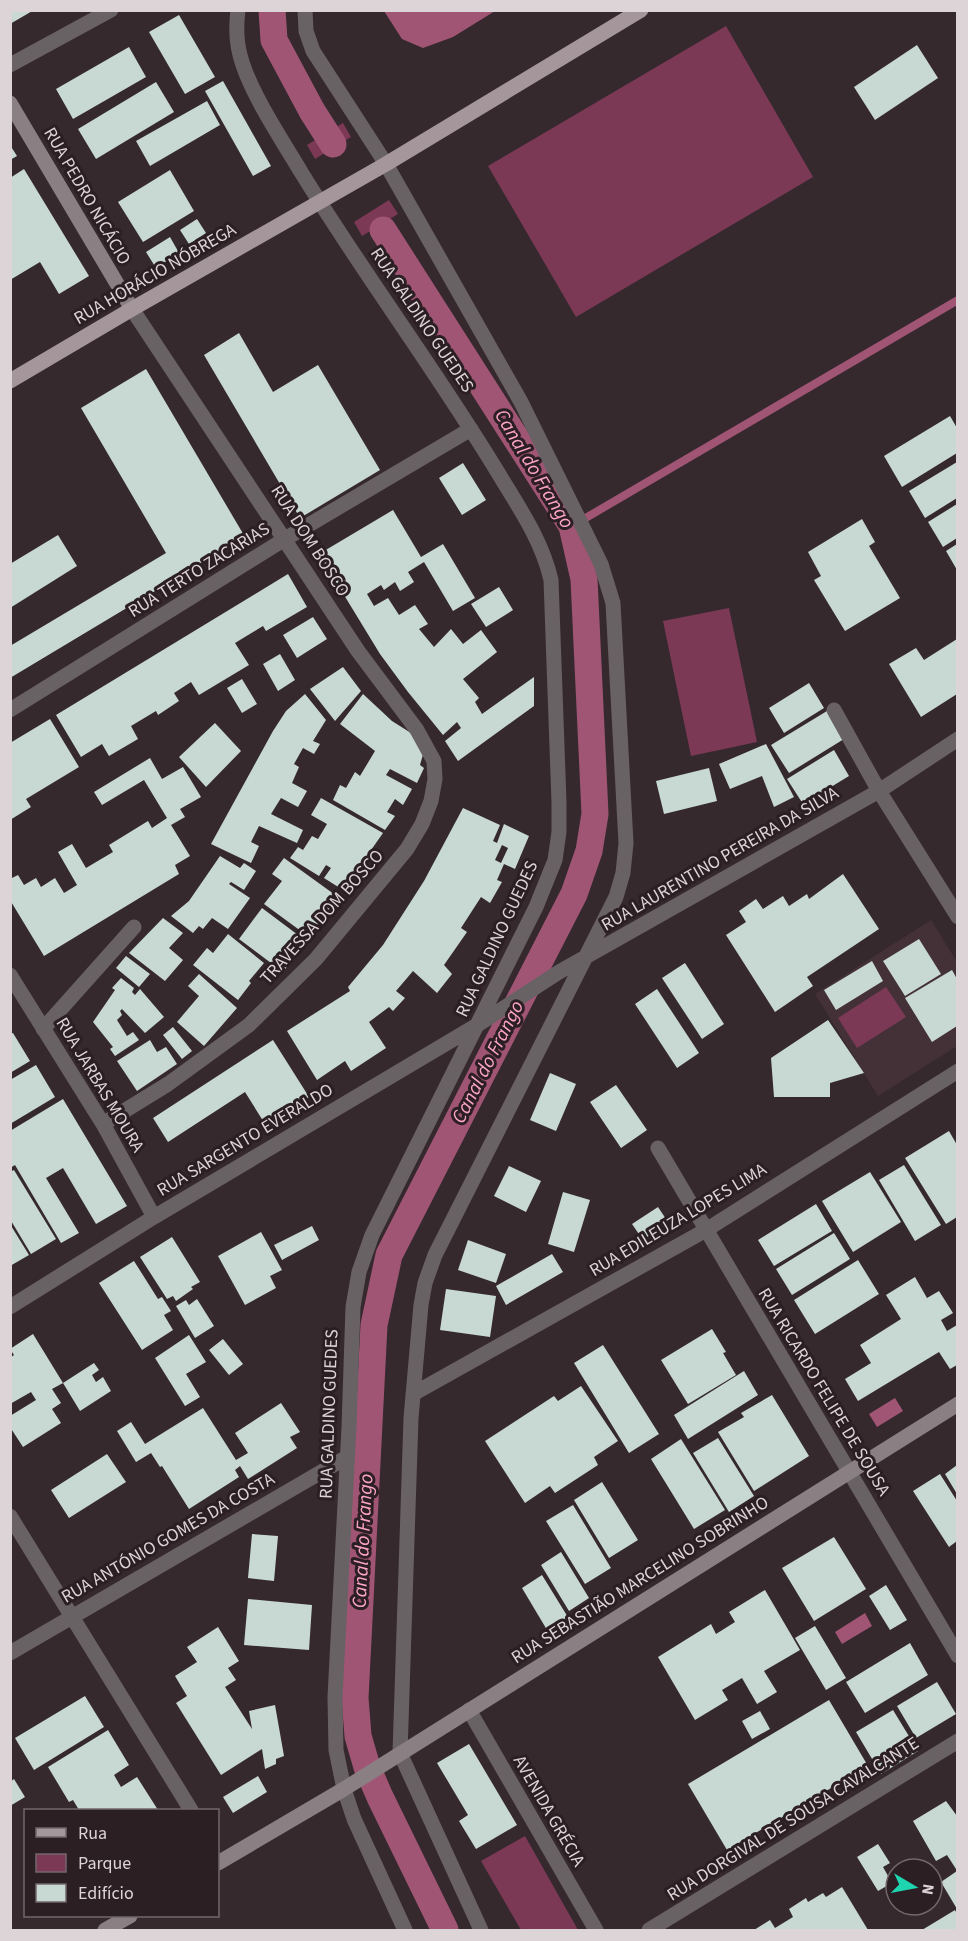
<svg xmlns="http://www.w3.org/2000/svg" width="968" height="1941" font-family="'Source Sans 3',sans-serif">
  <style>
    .built { fill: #443138 }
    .green { fill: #7b3956 }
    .water { fill: #a15575 }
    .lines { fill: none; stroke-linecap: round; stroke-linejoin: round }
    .stream { stroke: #a15575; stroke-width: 8 }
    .canal { stroke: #a15575; stroke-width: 27 }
    .building { fill: #c8d9d4; fill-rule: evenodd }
    .street { stroke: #696264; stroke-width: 15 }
    .secondary { stroke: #8a7f83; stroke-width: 15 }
    .primary { stroke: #a4969a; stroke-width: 15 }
    .labels { text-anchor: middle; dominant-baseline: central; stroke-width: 6; stroke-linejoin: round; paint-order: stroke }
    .street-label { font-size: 18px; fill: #dcd4d7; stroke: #2c1f24 }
    .water-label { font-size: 20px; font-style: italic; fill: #fca5c7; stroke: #2c1f24 }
  </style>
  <rect width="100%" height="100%" fill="#36292e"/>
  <path class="built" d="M931 920 957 962V1046L878 1096 815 994Z"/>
  <path class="green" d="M726 26 813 177 576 317 488 166Z
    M343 123 351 137 315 159 307 145Z
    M389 200 398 214 362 236 354 222Z
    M729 608 757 742 691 756 663 621Z
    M886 987 906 1017 857 1048 838 1018Z
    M525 1836 578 1930H521L481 1861Z"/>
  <path class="water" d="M384 11V10L495 11 453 37 423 48 402 39Z
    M895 1398 903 1411 877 1427 869 1414Z
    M865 1613 872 1626 842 1644 835 1632Z"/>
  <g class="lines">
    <path class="stream" d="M572 526 958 300"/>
    <path class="canal" d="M272 10 274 40 312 111 333 144
      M383 230 572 526 584 579 595 814 589 851 574 894 389 1255 374 1325 355 1698 358 1736 367 1767 380 1797 445 1930"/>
  </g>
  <path class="building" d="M10 10H34L10 24Z
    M179 15 215 77 185 94 149 32Z
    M917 45 938 78 875 120 854 87Z
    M129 47 146 77 73 119 56 89Z
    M223 81 271 166 253 176 205 91Z
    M156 82 174 112 96 159 78 129Z
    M207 101 220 125 150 166 136 141Z
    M10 145 17 156 10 160Z
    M24 169 89 276 59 294 40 262 10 280V178Z
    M170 170 194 211 143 242 118 202Z
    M197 219 206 233 189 244 180 230Z
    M170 237 179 253 156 268 146 252Z
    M239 333 273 392 318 365 380 470 300 518 204 355Z
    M146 369 245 537 10 678V646L166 553 81 408Z
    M950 416 957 428V453L902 487 884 456Z
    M957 462V498L925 518 909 491Z
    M463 463 486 500 462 515 439 478Z
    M957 504V538L943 547 928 522Z
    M393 510 421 557 443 544 475 598 453 611 424 562 408 572 414 582 400 591 395 582 384 590 381 585 367 594 374 606 388 598 399 615 415 605 428 624 419 629 434 647 451 629 463 644 481 630 497 652 463 679 479 698 475 702 482 714 534 677V706L458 761 445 741 461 728 457 722 443 735 408 692 380 654 319 554Z
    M862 519 875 542 869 546 900 598 845 631 814 580 821 576 808 552Z
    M58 535 77 566 10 608V564Z
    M957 544V570L946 551Z
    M288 574 307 607 266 631 263 626 235 643 249 665 199 695 191 682 174 693 179 701 158 715 156 711 131 726 138 739 109 756 102 744 81 757 56 715Z
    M499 587 513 610 486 627 471 604Z
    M313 617 327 639 297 658 283 635Z
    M957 639V694L921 717 889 664 916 648 924 660Z
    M280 654 295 680 278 691 263 664Z
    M343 667 361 691 335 721 310 689Z
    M242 679 257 704 242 713 227 688Z
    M809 683 824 708 784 733 769 708Z
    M305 694 326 720 313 741 320 744 314 754 303 748 294 764 299 767 292 783 307 791 298 807 281 798 271 814 303 830 297 843 259 826 251 842 259 846 251 863 211 844 273 731 286 711Z
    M363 694 392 721 411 733 424 751 420 765 424 768 417 783 390 769 386 775 412 789 403 805 395 799 387 812 395 816 385 830 333 800 340 785 346 788 355 772 360 776 375 751 340 724Z
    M827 711 844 739 789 773 771 745Z
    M50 719 79 767 26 799 31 807 10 820V743Z
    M215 723 241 751 206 787 179 757Z
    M766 744 794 797 774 807 762 776 730 789 719 764Z
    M834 750 849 776 803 804 787 779Z
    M150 758 162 779 183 767 201 797 180 809 185 817 171 825 190 856 175 865 179 874 44 956 10 900V879L18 875 24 885 36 878 41 887 55 878 64 893 77 885 58 852 72 844 86 868 113 852 109 845 148 821 152 828 167 818 144 780 102 805 94 792Z
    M709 768 717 801 664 814 656 781Z
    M321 798 383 833 343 890 324 878 331 868 326 865 319 876 290 858 298 847 303 850 312 836 318 839 327 824 311 815Z
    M463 808 500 825 493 841 497 843 504 824 529 836 515 869 504 864 497 880 502 882 490 903 481 897 461 928 467 932 444 965 452 974 437 993 413 971 396 991 405 998 393 1011 389 1007 369 1022 386 1048 351 1071 345 1061 317 1080 287 1031 350 991 348 987 383 945 424 881ZM502 845 508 848 501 863 495 860Z
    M220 856 240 868 244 863 256 871 244 890 231 882 229 884 250 898 228 929 212 918 203 929 199 926 193 933 171 916 189 901Z
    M284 858 338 897 309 937 264 904 282 881 272 874Z
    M843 874 879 929 807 977 813 986 775 1012 726 935 746 922 739 911 756 899 763 909 783 896 789 906 807 894 809 899Z
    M262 908 306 941 283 972 239 939Z
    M163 918 183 933 169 948 183 960 165 981 129 953Z
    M228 934 264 963 249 981 251 983 238 1000 193 965 207 948 213 953Z
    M919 939 941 974 905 996 883 961Z
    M126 956 150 974 139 987 116 968Z
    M872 961 883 981 836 1010 824 990Z
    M685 963 724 1024 702 1039 662 978Z
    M952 970 957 979V1026L932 1042 905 998Z
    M199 974 237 1008 204 1046 177 1022 199 996 188 986Z
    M121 978 134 988 132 992 135 995 140 989 164 1017 145 1033 122 1009 120 1011 122 1015 117 1020 127 1036 133 1032 139 1040 115 1056 110 1049 113 1047 93 1022 115 990 112 988Z
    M657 989 699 1053 677 1068 635 1004Z
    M828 1020 864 1073 830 1083V1097H774L771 1058Z
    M173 1027 192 1051 182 1059 163 1035Z
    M13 1033 30 1061 10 1073V1034Z
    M150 1040 157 1052 166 1047 177 1064 137 1091 117 1061Z
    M273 1040 309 1097 265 1124 245 1092 168 1142 153 1118Z
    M36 1065 55 1097 10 1124V1080Z
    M550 1073 576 1084 556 1131 530 1120Z
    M616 1085 647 1130 621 1148 590 1102Z
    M63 1099 127 1206 96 1224 63 1168 46 1178 79 1233 61 1243 15 1165 10 1168V1131Z
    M949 1131 957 1145V1217L946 1224 905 1158Z
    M904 1165 941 1225 915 1241 879 1180Z
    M509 1166 541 1181 526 1212 494 1196Z
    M14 1170 56 1239 31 1254 10 1219V1172Z
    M870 1172 901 1222 853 1252 822 1201Z
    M563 1192 590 1200 574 1252 548 1244Z
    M816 1204 832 1231 774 1266 758 1240Z
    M658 1207 668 1222 643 1240 632 1224Z
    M10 1224 29 1255 10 1266Z
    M312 1226 319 1240 282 1260 274 1245Z
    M261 1232 282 1270 270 1276 276 1288 245 1305 218 1256Z
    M834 1233 850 1259 792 1295 776 1269Z
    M172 1237 200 1282 191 1287 193 1289 176 1301 173 1296 167 1299 140 1257Z
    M468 1240 506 1254 496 1283 458 1270Z
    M552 1254 563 1272 506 1305 496 1286Z
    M858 1260 879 1294 815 1334 794 1300Z
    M134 1261 158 1299 162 1297 171 1311 164 1315 173 1330 142 1350 99 1283Z
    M915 1277 927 1298 939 1291 953 1313 941 1320 947 1331 957 1325V1365L950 1369 939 1352 858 1401 845 1379 871 1363 860 1345 901 1319 886 1295Z
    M446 1289 496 1296 490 1337 440 1330Z
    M197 1299 214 1326 195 1338 176 1306 186 1300 189 1305Z
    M712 1329 726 1352 723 1353 736 1375 688 1404 661 1360Z
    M33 1334 63 1383 94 1363 99 1370 92 1375 96 1382 103 1377 111 1391 80 1411 63 1383 52 1389 61 1403 52 1409 61 1423 23 1447 10 1427V1416L36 1400 31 1392 10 1404V1358L14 1355 10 1349Z
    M189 1335 206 1362 186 1374 200 1397 185 1406 155 1358Z
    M223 1339 243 1364 229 1375 209 1350Z
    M603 1345 659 1434 629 1453 574 1363Z
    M744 1371 758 1395 688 1439 674 1415Z
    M581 1386 618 1441 594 1457 598 1465 555 1493 550 1486 525 1503 485 1441 554 1396 558 1401Z
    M772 1395 809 1456 754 1491 718 1432 744 1417 741 1413Z
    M281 1403 300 1432 290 1437 297 1448 248 1479 240 1466 235 1470 239 1477 189 1509 162 1466 160 1467 151 1453 136 1462 117 1431 131 1422 145 1444 203 1408 236 1460 248 1453 235 1433Z
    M718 1438 754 1496 729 1512 693 1453Z
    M681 1439 725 1510 694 1529 651 1459Z
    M107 1454 126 1482 69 1518 51 1490Z
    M957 1465V1494L945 1474Z
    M940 1474 957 1501V1541L949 1547 913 1491Z
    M602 1482 638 1540 609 1558 574 1500Z
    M573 1505 611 1568 585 1584 546 1521Z
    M252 1534 278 1536 274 1581 248 1578Z
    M834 1537 866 1589 814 1621 782 1568Z
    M561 1552 589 1598 569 1611 541 1565Z
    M542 1575 574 1627 553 1640 522 1588Z
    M886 1585 907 1620 890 1630 869 1596Z
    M765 1590 800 1650 764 1671 777 1692 757 1704 742 1678 722 1690 728 1700 695 1720 658 1657 711 1624 716 1634 735 1622 729 1612Z
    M248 1599 312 1605 309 1650 244 1645Z
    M815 1626 846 1678 826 1690 795 1638Z
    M218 1627 239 1661 228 1668 236 1680 225 1687 252 1729 249 1711 275 1705 284 1756 276 1759V1764L265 1769 262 1749 221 1775 176 1703 187 1696 175 1676 197 1662 187 1647Z
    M910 1643 928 1675 865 1713 846 1682Z
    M937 1682 956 1714 916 1738 897 1706Z
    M85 1696 104 1727 34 1770 15 1738Z
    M829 1700 868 1766 727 1850 688 1784Z
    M893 1710 918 1751 881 1774 856 1732Z
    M760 1711 770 1729 752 1739 742 1721Z
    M108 1730 129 1765 114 1775 121 1787 137 1777 158 1810H79L73 1800 69 1802 48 1767Z
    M469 1744 517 1825 476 1849 459 1821 468 1815 437 1763Z
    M258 1776 267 1792 233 1813 223 1797Z
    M14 1779 25 1797 10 1806V1782Z
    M946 1801 957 1816V1868L956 1869 947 1855 936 1861 913 1821Z
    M878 1844 890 1863 883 1867 892 1883 878 1891 857 1857Z
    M957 1871V1909L941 1882Z
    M842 1887 868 1930H754L770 1920 775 1928 793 1917 789 1909 806 1898 808 1902 823 1893 826 1897Z
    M955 1910 957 1914V1930H922Z"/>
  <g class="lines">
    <path class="street" d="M238 10C236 26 236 40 240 55 249 91 282 140 301 172 363 273 435 369 497 471 518 506 542 540 551 580L559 802V832L555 860 536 907 372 1235 359 1272 353 1307 349 1427 335 1697 336 1750 344 1789 354 1819 405 1930
      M305 10 306 31 313 51 386 164 521 402 601 564 613 603 626 843 623 873 616 897 435 1255 425 1283 421 1305 411 1418 400 1753 481 1930
      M10 65 111 10
      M10 710 285 539 471 429
      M834 710 879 791 958 917
      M10 975 103 1124 154 1217
      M43 1029 134 927
      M103 1124 168 1084 249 1025 316 959 407 849 422 824 431 801 435 779 434 761 417 730 358 651 132 309
      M658 1148 958 1656
      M10 1307 154 1217 479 1024 559 972 879 791 958 739
      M413 1394 706 1230 958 1071
      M10 1516 191 1810
      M10 1653 347 1457
      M469 1710 596 1930
      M649 1930 958 1741"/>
    <path class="secondary" d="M10 103 132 309
      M218 1863 344 1789 958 1404
      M105 1930 130 1916"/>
    <path class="primary" d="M10 381 132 309 386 164 641 10"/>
  </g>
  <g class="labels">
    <g class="street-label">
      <text transform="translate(87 196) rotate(60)">RUA PEDRO NICÁCIO</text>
      <text transform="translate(155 274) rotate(-30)">RUA HORÁCIO NÓBREGA</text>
      <text transform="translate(422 320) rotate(56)">RUA GALDINO GUEDES</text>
      <text transform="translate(310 541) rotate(57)">RUA DOM BOSCO</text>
      <text transform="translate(199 570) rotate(-32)">RUA TERTO ZACARIAS</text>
      <text transform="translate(720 859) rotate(-30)">RUA LAURENTINO PEREIRA DA SILVA</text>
      <text transform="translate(322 917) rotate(-48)">TRAVESSA DOM BOSCO</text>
      <text transform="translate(497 939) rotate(-65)">RUA GALDINO GUEDES</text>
      <text transform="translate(100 1085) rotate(59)">RUA JARBAS MOURA</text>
      <text transform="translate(245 1140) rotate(-31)">RUA SARGENTO EVERALDO</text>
      <text transform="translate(678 1220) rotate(-31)">RUA EDILEUZA LOPES LIMA</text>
      <text transform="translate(824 1392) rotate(59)">RUA RICARDO FELIPE DE SOUSA</text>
      <text transform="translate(329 1414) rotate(-88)">RUA GALDINO GUEDES</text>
      <text transform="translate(168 1538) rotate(-30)">RUA ANTÓNIO GOMES DA COSTA</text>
      <text transform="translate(640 1580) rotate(-32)">RUA SEBASTIÃO MARCELINO SOBRINHO</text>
      <text transform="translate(549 1811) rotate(60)">AVENIDA GRÉCIA</text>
      <text transform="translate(793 1819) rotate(-32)">RUA DORGIVAL DE SOUSA CAVALCANTE</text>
    </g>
    <g class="water-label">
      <text transform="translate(534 469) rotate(59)">Canal do Frango</text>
      <text transform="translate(488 1062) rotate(-63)">Canal do Frango</text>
      <text transform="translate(363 1541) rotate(-87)">Canal do Frango</text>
    </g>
  </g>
  <rect width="968" height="1941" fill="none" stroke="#dcd4d7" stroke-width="24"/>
  <rect x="24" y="1809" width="195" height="108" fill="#2c1f24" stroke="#72676c" stroke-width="1.5"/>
  <rect x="36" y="1828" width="30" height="9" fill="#a4969a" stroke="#72676c" stroke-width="1.5"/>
  <text x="78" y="1839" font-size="18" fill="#dcd4d7">Rua</text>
  <rect x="36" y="1854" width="30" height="18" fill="#7b3956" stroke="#72676c" stroke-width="1.5"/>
  <text x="78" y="1869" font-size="18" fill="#dcd4d7">Parque</text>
  <rect x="36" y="1884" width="30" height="18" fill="#c8d9d4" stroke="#72676c" stroke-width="1.5"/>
  <text x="78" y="1899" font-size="18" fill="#dcd4d7">Edifício</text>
  <g transform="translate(914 1887) rotate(100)"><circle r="28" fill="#2c1f24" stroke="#72676c" stroke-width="1.5"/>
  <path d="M0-4.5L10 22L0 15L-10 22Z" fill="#1ed5b0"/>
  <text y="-9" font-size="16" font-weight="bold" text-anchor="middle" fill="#dcd4d7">N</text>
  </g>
</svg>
